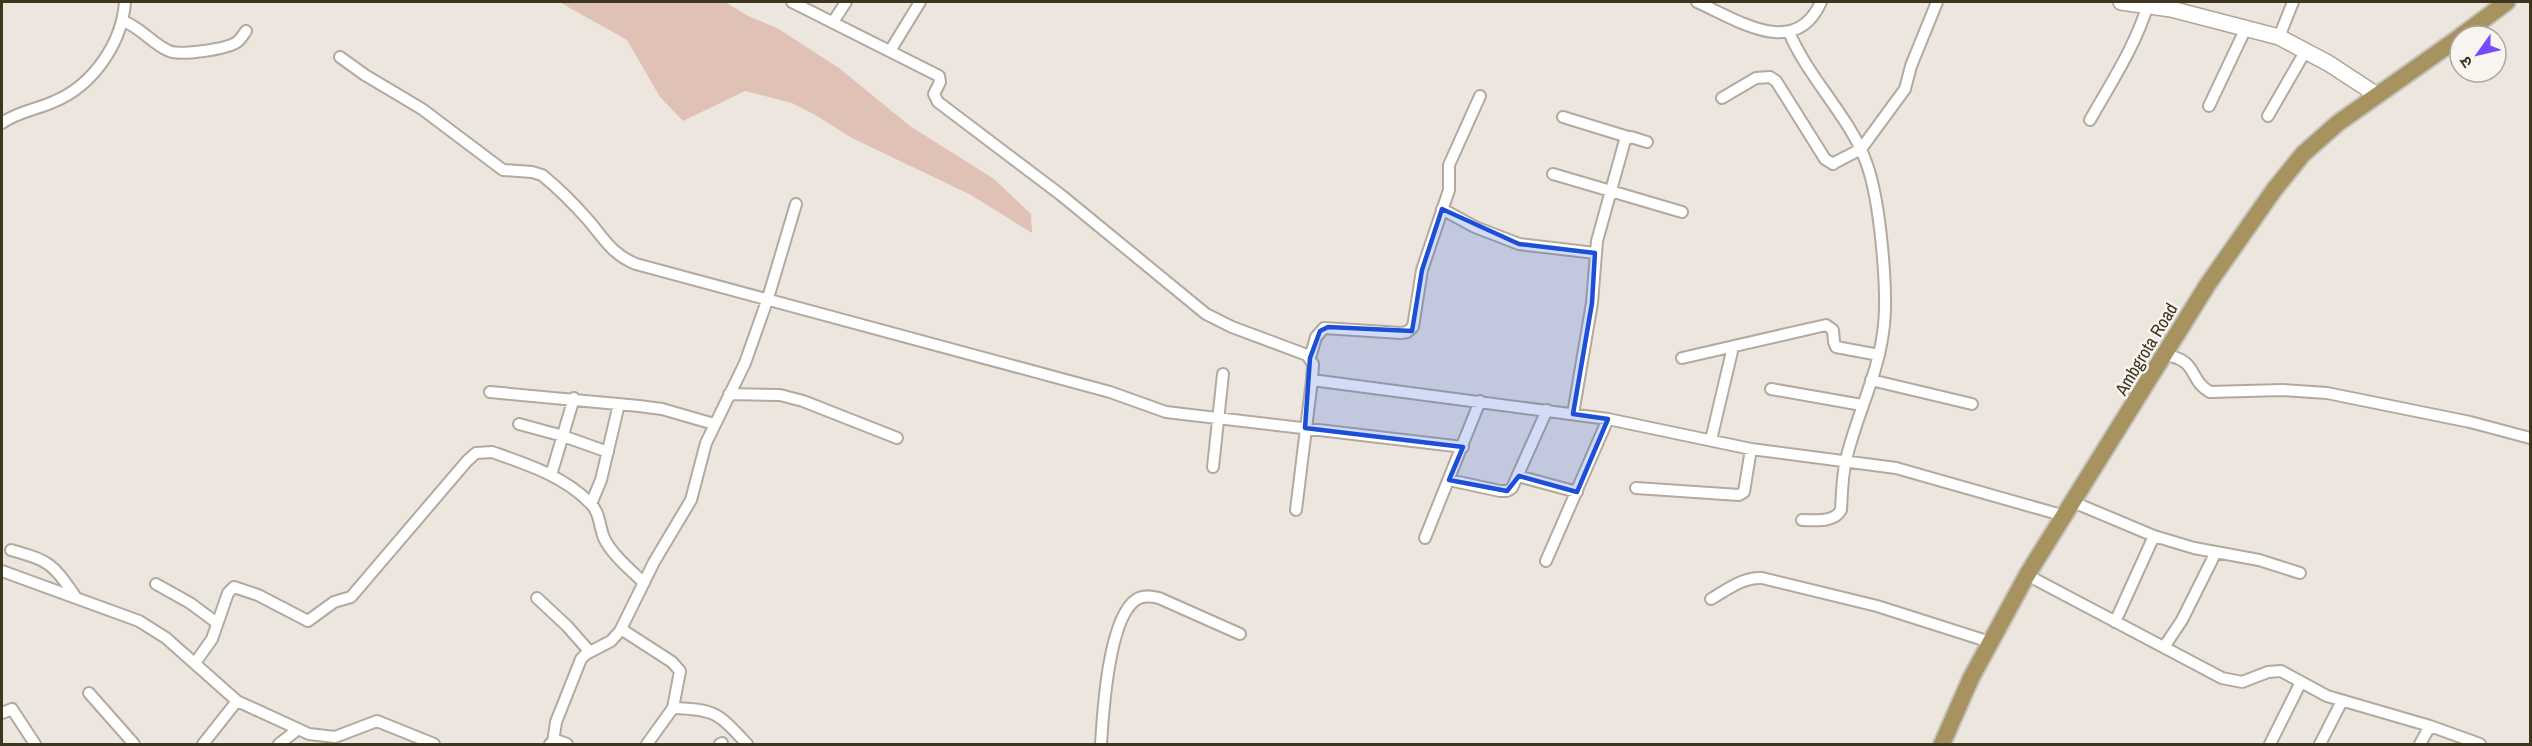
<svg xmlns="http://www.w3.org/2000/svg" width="2532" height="746" font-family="'Archivo Narrow','Noto Sans Devanagari',sans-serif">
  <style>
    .green { fill: #e0c1b5 }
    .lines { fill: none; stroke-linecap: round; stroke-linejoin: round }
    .street-casing { stroke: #b1aa9d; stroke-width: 14 }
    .secondary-casing { stroke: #b0a794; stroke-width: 18 }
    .primary-casing { stroke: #c5c2bc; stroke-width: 20 }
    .street { stroke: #fff; stroke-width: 10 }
    .secondary { stroke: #fff; stroke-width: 15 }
    .primary { stroke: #a6935f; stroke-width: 16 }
    .marked { fill: #1d4ed8; fill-opacity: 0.2; stroke: #1d4ed8; stroke-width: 4.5; stroke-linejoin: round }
    .labels { text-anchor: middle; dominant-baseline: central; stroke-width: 5; stroke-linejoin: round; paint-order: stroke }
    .street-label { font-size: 18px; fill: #3e351e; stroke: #f8f4f0 }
  </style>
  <rect width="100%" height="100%" fill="#ece6df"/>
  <path class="green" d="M553 2H725L748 16 777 28 839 68 910 126 994 179 1031 214 1032 233 971 195 852 138 817 116 792 103 745 91 683 121 660 97 627 40 561 3Z"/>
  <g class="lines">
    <g class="street-casing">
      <path id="street" d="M792 2 939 76 940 82 934 94 938 102 1061 195 1206 314 1232 327 1307 355 1313 364 1312 380 1296 510
        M1697 2C1738 20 1795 60 1821 2
        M123 21C142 28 152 44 169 51 181 56 227 49 237 42 241 39 243 35 246 31
        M833 22 846 2
        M1789 32C1808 78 1850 117 1866 162 1880 198 1889 295 1883 333 1877 377 1856 417 1846 460 1842 476 1842 494 1841 510 1834 523 1815 520 1802 520
        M2279 37 2293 2
        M890 51 920 2
        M340 57 365 75 422 109 503 170 532 172 542 175C558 188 575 205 589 221 604 239 613 255 636 264L1110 392 1166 412 1463 447
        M1722 98 1756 78 1770 77 1776 81 1825 159 1833 164 1836 162 1861 149 1905 89 1911 66 1937 2
        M2209 106 2245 30
        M2268 116 2306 50
        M1563 117 1628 137
        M2090 120C2111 83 2136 45 2148 4
        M2 123C17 112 35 110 53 102 93 86 122 43 125 2
        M1553 174 1682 212
        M1442 209 1475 227 1519 244 1595 253
        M2165 355C2199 360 2188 380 2210 392L2283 390 2327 393 2470 422 2530 438
        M1310 358 1316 337 1324 328 1401 333 1407 332 1413 327 1422 270 1449 190V165L1480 96
        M1682 358 1826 325 1833 330 1834 342 1836 347 1879 355
        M1312 380 1608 419 1751 449 1896 468 2065 516
        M1871 380 1972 404
        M1771 389 1862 405
        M490 392 639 406 662 409 714 424
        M729 394 780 395 803 401 897 438
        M1573 414 1592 303 1597 241 1625 140 1631 137 1647 142
        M519 424 563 436 608 452
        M1711 440 1733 347
        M1213 467 1223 374
        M551 475 574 398
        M1518 476 1577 492
        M1449 480 1500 491H1507L1512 488 1547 410
        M1636 488 1739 495 1744 492 1751 449
        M2073 502 2154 536 2194 548 2259 560 2300 573
        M591 504 601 480 619 404
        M1425 538 1480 401
        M11 550C50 561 52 563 75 596
        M1546 561 1608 419
        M2 571 139 621 166 638 237 701 309 734 335 737 377 721 434 744
        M2027 575 2222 678 2242 682 2268 672 2281 671 2327 696 2430 726 2480 744
        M156 584 190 603 217 623
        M537 598 567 626 590 652
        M1711 599C1728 589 1743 577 1762 578L1877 606 1990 642
        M2115 622 2154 536
        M621 629 672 662 680 671 673 708 647 744
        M2164 647 2182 620 2216 552
        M195 663 212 639 228 593 234 587 258 595 308 621 334 602 351 597 467 461 476 453 492 452C526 464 564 476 590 503 600 512 599 526 604 538 612 555 631 570 644 583
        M89 693 134 744
        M673 708C716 709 719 714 747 744
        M2 713 12 709 35 744
        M553 742 556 722 581 659 586 654 611 641 620 631 654 562 691 500 706 443 745 363 768 298 796 204
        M203 744 237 701
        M279 744 297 730
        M550 744 559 741 567 744
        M720 744 722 743
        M1101 744C1103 713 1108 617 1137 599 1144 595 1151 596 1159 598L1240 634
        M2270 744 2301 682
        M2320 744 2342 701
        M2420 744 2430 726"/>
    </g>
    <g class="secondary-casing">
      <path id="secondary" d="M2121 2 2171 9 2279 37 2328 63 2377 95"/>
    </g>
    <g class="primary-casing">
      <path id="primary" d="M2461 36 2507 2
        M1942 744 1971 678 2027 575 2208 284 2274 190 2303 154 2338 123 2460 37"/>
    </g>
    <use href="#street" class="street"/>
    <use href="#secondary" class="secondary"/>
    <use href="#primary" class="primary"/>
  </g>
  <path class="marked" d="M1442 209 1519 244 1595 253 1592 303 1573 414 1608 419 1577 492 1519 476 1507 491 1449 480 1463 447 1305 428 1310 358 1320 331 1328 327 1412 331 1422 270Z"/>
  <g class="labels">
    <g class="street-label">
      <text transform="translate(2146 349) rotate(-59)">Ambgrota Road</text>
    </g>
  </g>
  <rect width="2532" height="746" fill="none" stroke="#3e351e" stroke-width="6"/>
  <g transform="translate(2478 54) rotate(236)"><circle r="28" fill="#f8f4f0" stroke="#aea89c" stroke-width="1.5"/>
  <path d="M0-4.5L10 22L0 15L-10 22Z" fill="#764aff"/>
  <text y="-9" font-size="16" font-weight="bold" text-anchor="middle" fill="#3e351e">उ</text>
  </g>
</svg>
